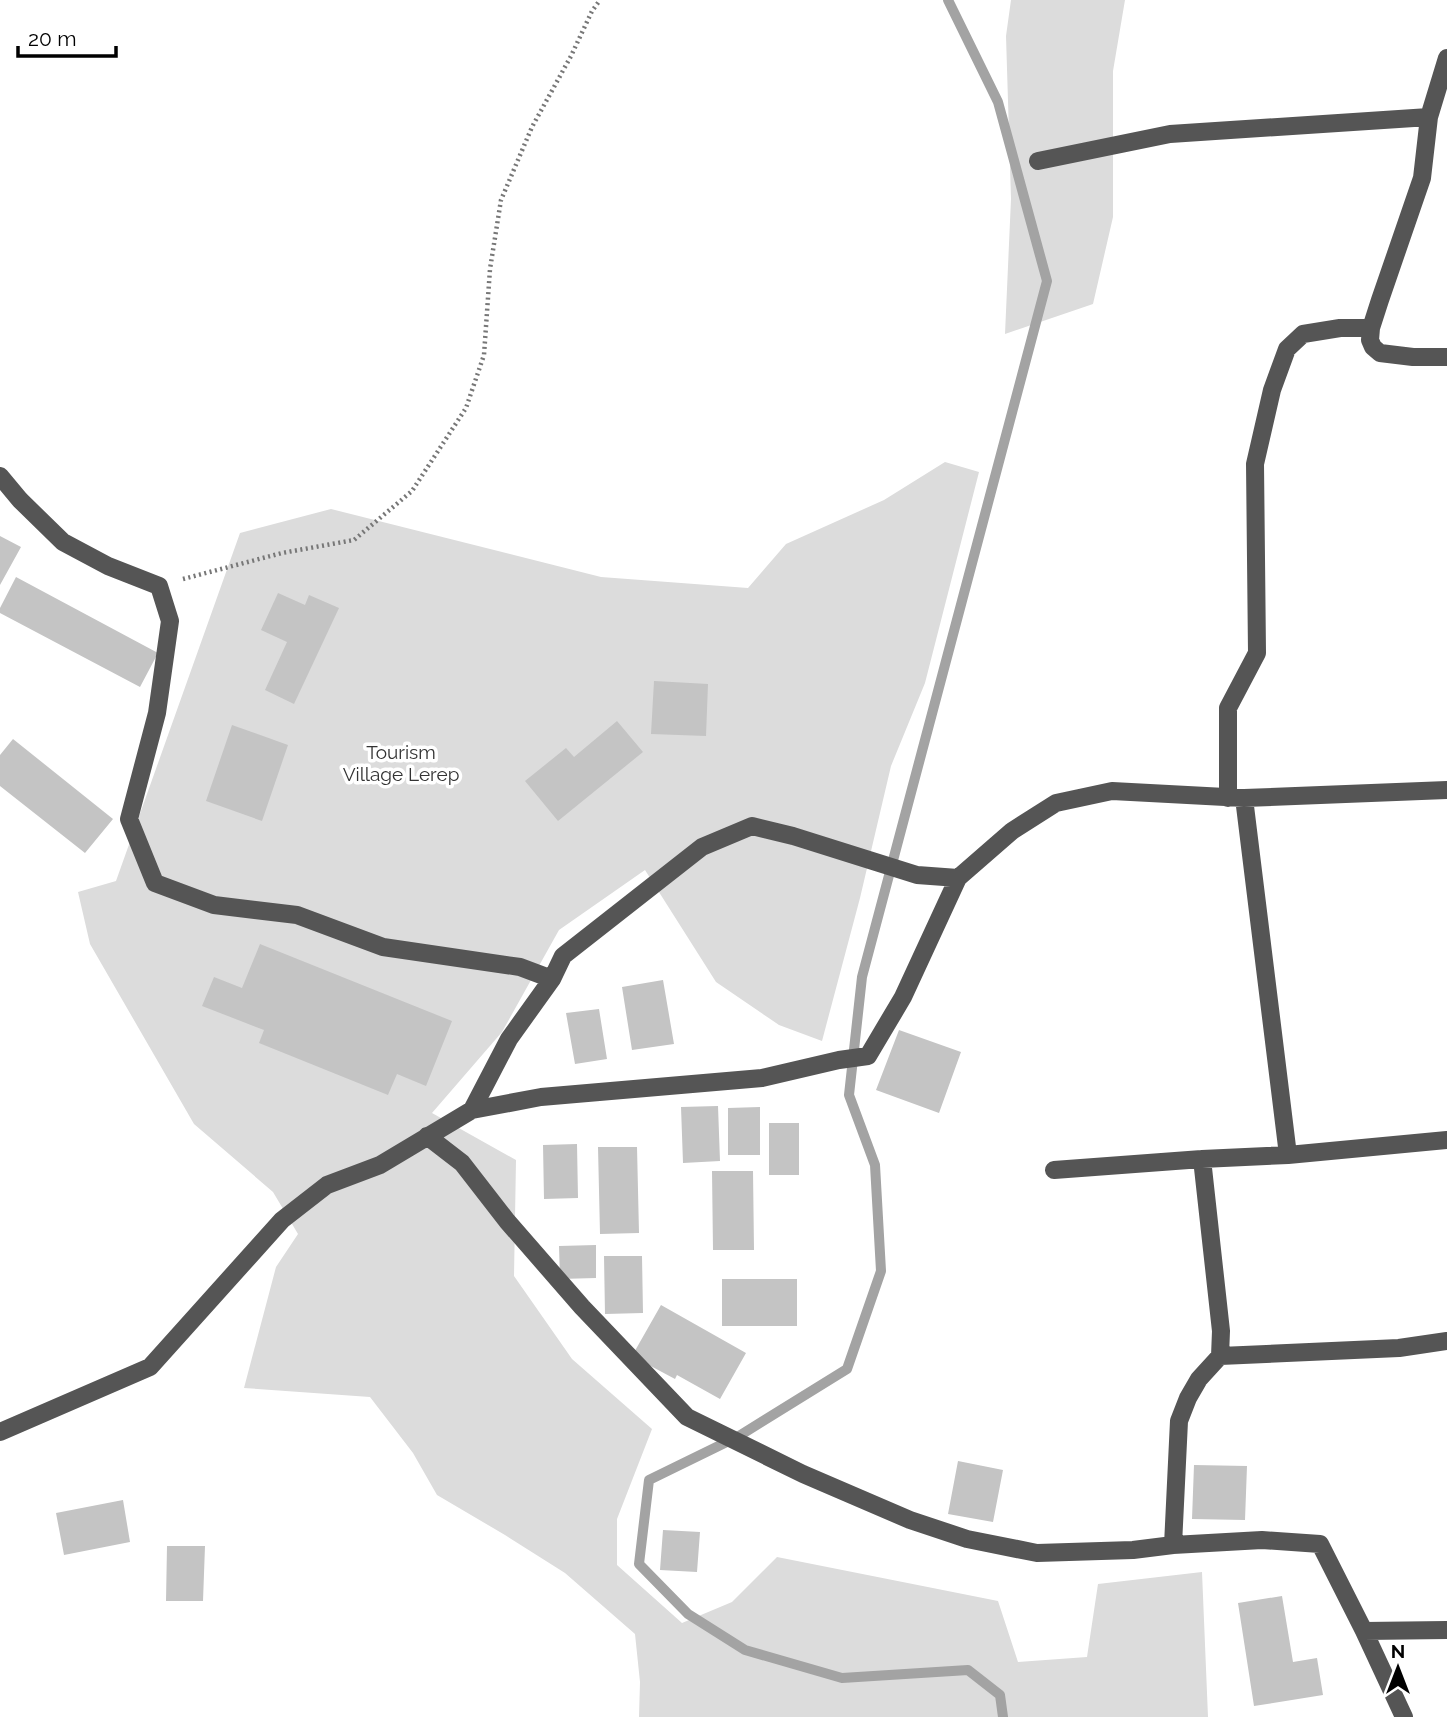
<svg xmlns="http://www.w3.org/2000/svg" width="1447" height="1717" font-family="Raleway,sans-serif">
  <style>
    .green { fill: #dcdcdc }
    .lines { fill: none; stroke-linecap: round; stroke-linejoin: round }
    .stream { stroke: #a3a3a3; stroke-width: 10 }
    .building { fill: #c4c4c4 }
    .path { stroke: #777; stroke-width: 4.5; stroke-dasharray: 2 3.5; stroke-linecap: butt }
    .minor { stroke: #555; stroke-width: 18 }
    .labels { text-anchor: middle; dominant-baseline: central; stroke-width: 7; stroke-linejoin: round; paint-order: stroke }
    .park-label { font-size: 19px; fill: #333; stroke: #fff }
  </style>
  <rect width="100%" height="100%" fill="#fff"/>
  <path class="green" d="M1011 0H1125L1113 71V217L1093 304 1005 334 1011 199 1006 36Z
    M945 462 979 472 925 683 891 766 860 898 822 1041 779 1025 716 982 645 870 559 930 502 1032 432 1113 516 1160 514 1276 572 1359 652 1429 617 1519V1565L682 1623 732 1602 777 1557 998 1601 1018 1662 1087 1657 1098 1584 1202 1572 1208 1717H639L640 1682 635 1634 565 1573 505 1535 437 1495 413 1453 370 1397 244 1388 276 1267 298 1234 273 1192 194 1124 90 944 78 892 116 881 240 533 331 509 601 577 748 588 786 544 884 500Z"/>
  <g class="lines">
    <path class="stream" d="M948 0 998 102 1047 281 862 977 849 1095 875 1165 881 1271 847 1369 739 1436 649 1480 639 1564 688 1614 745 1650 842 1678 968 1670 1000 1695 1003 1717"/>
  </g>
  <path class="building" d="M0 536 21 547 0 585Z
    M16 577 158 653 140 687 0 613V608Z
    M278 593 305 605 309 595 339 608 294 704 265 690 287 642 261 630Z
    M654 681 708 684 706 736 651 734Z
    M617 721 643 752 558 821 525 781 566 748 574 757Z
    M232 725 288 745 262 821 206 801Z
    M13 739 113 819 85 853 0 786V755Z
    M260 944 452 1021 426 1086 397 1074 388 1095 259 1043 264 1030 202 1006 214 977 242 988Z
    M663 980 674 1044 632 1050 622 987Z
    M599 1009 607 1059 575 1064 566 1013Z
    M899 1030 961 1052 939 1113 876 1090Z
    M718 1106 720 1161 683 1163 681 1107Z
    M760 1107V1155H728V1108Z
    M769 1123H799V1175H769Z
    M577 1144 578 1198 544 1199 543 1145Z
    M598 1147H637L639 1233 600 1234Z
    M712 1171H753L754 1250H713Z
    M596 1245V1278L560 1279 559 1246Z
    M604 1256H642L643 1313 605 1314Z
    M722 1279H797V1326H722Z
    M661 1305 746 1353 720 1399 677 1375 675 1379 632 1356Z
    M958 1461 1003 1470 993 1522 948 1514Z
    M1194 1465 1247 1466 1245 1520 1192 1519Z
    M123 1500 130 1542 64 1555 56 1513Z
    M663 1530 700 1532 697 1572 660 1570Z
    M167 1546H205L203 1601H166Z
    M1282 1596 1293 1662 1317 1658 1323 1695 1254 1706 1238 1603Z"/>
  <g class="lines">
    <path class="path" d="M183 579 282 553 354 540 412 491 466 408 484 355 490 269 501 200 532 127 571 56 592 11 600 0"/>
    <path class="minor" d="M1447 58 1429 117 1422 178 1380 300 1371 328 1370 340 1373 347 1380 353 1413 357H1447
      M1038 161 1170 134 1429 117
      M0 476 20 500 63 542 108 566 159 586 170 621 157 713 129 819 155 883 214 905 297 915 383 947 520 967 552 979
      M1228 798V708L1257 653 1255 464 1272 390 1287 349 1303 334 1340 328H1371
      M1244 798 1288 1155
      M472 1110 541 1097 762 1078 839 1060 868 1056 903 997 958 878
      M427 1136 462 1163 507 1221 582 1307 687 1417 803 1474 910 1520 967 1539 1037 1553 1133 1550 1173 1545 1262 1540 1320 1544 1364 1631 1404 1717
      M1054 1170 1202 1159 1288 1155 1447 1140
      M1220 1356 1399 1348 1447 1341
      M0 1432 150 1367 282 1220 327 1185 380 1165 472 1110 509 1039 552 979 563 956 702 847 752 826 793 836 917 875 958 878 1012 831 1056 803 1112 791 1244 798 1447 790
      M1173 1545 1179 1421 1188 1398 1199 1379 1220 1356 1221 1331 1202 1159
      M1364 1631 1447 1630"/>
  </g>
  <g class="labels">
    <g class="park-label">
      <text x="401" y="752">Tourism<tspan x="401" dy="22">Village Lerep</tspan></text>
    </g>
  </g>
  <g transform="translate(1398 1668)" stroke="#ffffff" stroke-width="5" paint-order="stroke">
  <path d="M0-5L12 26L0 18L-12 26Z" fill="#000000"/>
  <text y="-10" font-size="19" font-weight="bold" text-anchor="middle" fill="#000000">N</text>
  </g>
  <path d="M18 46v10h98v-10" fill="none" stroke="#000000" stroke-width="3.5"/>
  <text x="28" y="46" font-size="21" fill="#000000" stroke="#ffffff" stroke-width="5" paint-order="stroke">20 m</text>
</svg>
